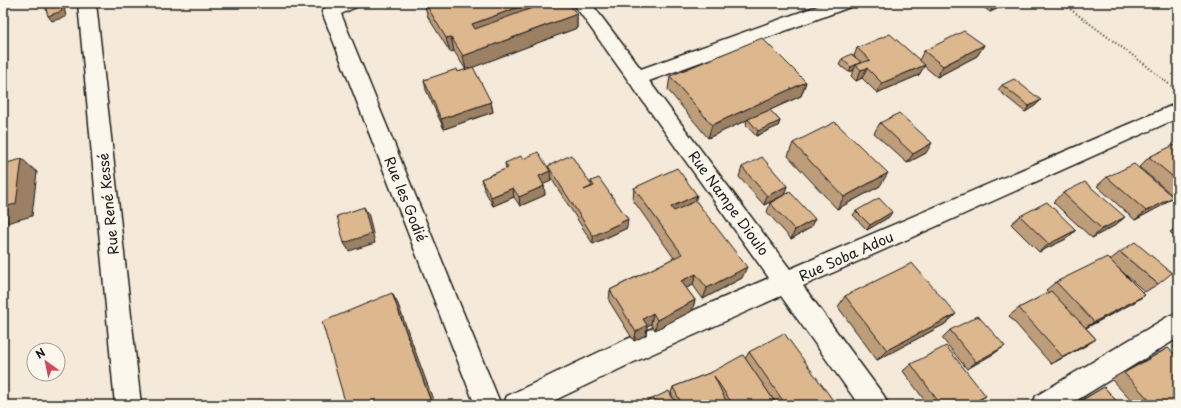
<svg xmlns="http://www.w3.org/2000/svg" width="1181" height="408" font-family="'Playpen Sans',sans-serif">
  <style>
    .lines { fill: none; stroke-linecap: round; stroke-linejoin: round }
    .minor-casing { stroke: #1c1c1c; stroke-width: 3 }
    .path { stroke: #1c1c1c; stroke-width: 2; stroke-dasharray: 1 2.5; stroke-linecap: butt }
    .minor { fill: #fbf7ec; fill-rule: evenodd }
    .wall { fill: #be9d7a; stroke: #1c1c1c }
    .shaded-wall { fill: #9b8063; stroke: #1c1c1c }
    .building { fill: #ddb78e; stroke: #1c1c1c }
    .labels { text-anchor: middle; dominant-baseline: central; stroke-width: 3.5; stroke-linejoin: round; paint-order: stroke }
    .street-label { font-size: 14px; fill: #1c1c1c; stroke: #fbf7ec }
  </style>
  <rect width="100%" height="100%" fill="#f5ead9"/>
  <filter id="ink" filterUnits="userSpaceOnUse"><feTurbulence type="fractalNoise" baseFrequency=".025" numOctaves="2"/><feDisplacementMap in="SourceGraphic" scale="8" xChannelSelector="R" yChannelSelector="G"/><feConvolveMatrix kernelMatrix="1 2 1 2 8 2 1 2 1" color-interpolation-filters="sRGB"/></filter>
  <g filter="url(#ink)">
    <g class="lines">
      <g class="minor-casing">
        <path id="minor" d="M78 3H96L141 405H115Z
          M335 3H359L356 7 341 14 501 405H475L322 12 325 8Z
          M573 3H591L641 69 826 3H853L850 7 649 81 790 269 1178 103V118L803 286 884 396 888 405H859L781 296 634 362 545 405H503L507 396 616 344 769 278Z
          M1178 313V338L1069 405H1032L1036 396 1169 316Z"/>
      </g>
      <path class="path" d="M1062 3 1147 66 1176 90"/>
      <use href="#minor" class="minor"/>
    </g>
    <path class="wall" d="M424 3H568L577 14V28L467 69 491 102 493 112 444 129 426 90 424 80 466 70 454 51 450 52 428 17Z
      M978 3H1010L990 12Z
      M984 45 977 56 937 77 924 66 919 75 877 93 862 78 856 81 851 76 854 70 849 72 839 65 842 59 854 56 857 48 919 60 924 51Z
      M670 76 806 82 801 96 770 110 780 121 778 126 756 136 746 125 747 120 708 138 668 90Z
      M1002 85 1036 105 1025 112 998 90Z
      M880 123 926 153 907 163 874 133Z
      M793 143 880 186 837 209 788 156Z
      M1178 146V198L1177 199 1139 167 1149 157 1177 147Z
      M523 159 549 169 548 166 591 184V181L627 228 593 244 551 178V181L543 184 544 186 545 195 520 206 514 197 493 206 484 189 481 179 506 169 505 163Z
      M742 167 787 186 784 195 764 205 739 177Z
      M1107 177 1161 206 1135 220 1097 186Z
      M634 188 696 201 742 278 703 299 693 285 686 288 695 300 692 311 655 330 651 324 647 326 646 335 634 341 609 301 610 290 674 258 633 200Z
      M1063 193 1125 217 1114 226 1092 238 1053 202Z
      M770 203 810 228 791 239 767 212Z
      M856 211 889 217 867 230 853 215Z
      M1020 216 1076 230 1066 239 1039 252 1011 224Z
      M1178 226V240L1170 232Z
      M1120 252 1158 284 1145 292 1118 268 1145 295 1133 303 1086 328 1096 339 1085 346 1051 364 1009 316 1019 308 1048 293 1046 290 1056 282 1110 260Z
      M845 296 956 314 945 324 877 360 838 307Z
      M950 330 995 353 967 369 942 338Z
      M1178 344V352L1173 347Z
      M1168 348 1178 405H1135L1111 379Z
      M749 352 835 403 833 405H777L745 359Z
      M911 364 986 396 971 405H928L903 371Z
      M712 372 777 405H677L671 393 673 387Z
      M1104 387 1120 405H1072L1092 394Z"/>
    <path class="shaded-wall" d="M60 3H62L64 6 66 17 52 21 48 16Z
      M530 3 531 17 475 38 472 24Z
      M996 3H1010L990 12Z
      M577 14V28L466 70 463 56Z
      M451 37 454 51 450 52 446 38Z
      M984 45 977 56 937 77 943 66Z
      M861 62 858 67 856 65 854 70 849 72 851 67Z
      M925 65 919 75 877 93 882 83Z
      M867 68 862 78 856 81 861 70Z
      M806 82 801 96 748 120V119L747 120 708 138 712 125Z
      M1041 100 1036 105 1025 112 1029 106Z
      M491 102 493 112 444 129 441 119Z
      M780 121 778 126 756 136 758 131Z
      M932 143 926 153 907 163 913 154Z
      M22 159 37 172 32 216 3 224V207Z
      M550 171 551 181 540 186 539 176Z
      M888 173 880 186 837 209 844 197Z
      M544 186 545 195 520 206 519 197Z
      M787 186 784 195 764 205 767 196Z
      M513 188 514 197 493 206 491 197Z
      M697 195 694 207 668 219 671 207Z
      M1173 197 1161 206 1135 220 1146 211Z
      M364 207 369 216 375 243 349 251 344 243Z
      M892 212 889 217 867 230 870 225Z
      M1125 217 1114 226 1092 238 1102 229Z
      M628 219 627 228 593 244V236Z
      M815 219 810 228 791 239 795 230Z
      M1076 230 1066 239 1039 252 1049 244Z
      M747 267 742 278 703 299 707 288Z
      M696 274 693 285 678 292 681 281Z
      M392 293 398 304 435 405H432Z
      M1145 295 1133 303 1083 329 1094 322Z
      M695 300 692 311 655 330 657 320Z
      M653 313 651 324 647 326 646 335 634 341 636 332 643 319Z
      M956 314 945 324 877 360 887 350Z
      M1096 339 1085 346 1051 364 1063 357Z
      M1005 346 995 353 967 369 976 362Z
      M986 396 971 405H968Z"/>
    <path class="building" d="M50 3H60L62 11 48 16 45 5Z
      M425 3H530L472 24 475 29 535 7 531 3H568L577 14 463 56 451 37 446 38Z
      M964 31 984 45 943 66 924 51Z
      M890 34 925 65 882 83 867 68 861 70 856 65 870 60 857 48Z
      M762 38 806 82 712 125 670 76Z
      M851 54 861 62 851 67 842 59Z
      M473 67 491 102 441 119 424 80 457 69 458 72Z
      M1014 79 1041 100 1029 106 1002 85Z
      M770 110 780 121 758 131 748 119Z
      M899 113 932 143 913 154 880 123Z
      M835 122 888 173 844 197 793 143Z
      M1174 145 1178 148V181L1149 157Z
      M538 152 550 171 539 176 544 186 519 197 513 188 491 197 481 179 508 168 505 163 521 156 523 159Z
      M571 155 592 186 584 190 594 186 591 181 599 178 628 219 593 236 548 166Z
      M762 157 787 186 767 196 742 167Z
      M22 159 16 204 3 207V164Z
      M1134 164 1173 197 1146 211 1107 177Z
      M677 168 697 195 671 207 674 211 696 201 747 267 707 288 696 274 681 281 695 300 657 320 653 313 643 319 647 325 636 332 610 290 682 254 634 188Z
      M1085 182 1125 217 1102 229 1063 193Z
      M790 192 815 219 795 230 770 203Z
      M879 198 892 212 870 225 856 211Z
      M1047 202 1076 230 1049 244 1020 216Z
      M364 207 371 234 344 243 337 216Z
      M1135 242 1172 273 1158 284 1120 252Z
      M1107 257 1145 295 1094 322 1056 282Z
      M912 263 956 314 887 350 845 296Z
      M1051 291 1096 339 1063 357 1019 308Z
      M392 293 432 405H346L322 322Z
      M978 316 1005 346 976 362 950 330Z
      M784 333 835 403 831 405H786L749 352Z
      M946 346 986 396 968 405H941L911 364Z
      M1168 348 1178 357V405H1154L1124 373Z
      M743 355 777 405H733L714 376 728 405H682L673 387 712 372Z
      M1104 387 1120 405H1074Z
      M669 391 676 405H639Z"/>
  </g>
  <g class="labels">
    <g class="street-label">
      <text transform="translate(406 199) rotate(68)">Rue les Godié</text>
      <text transform="translate(729 203) rotate(54)">Rue Nampe Dioulo</text>
      <text transform="translate(108 204) rotate(-96)">Rue René Kessé</text>
      <text transform="translate(846 256) rotate(-24)">Rue Soba Adou</text>
    </g>
  </g>
  <rect width="1181" height="408" fill="none" stroke="#fbf7ec" stroke-width="16"/>
  <rect x="8" y="8" width="1165" height="392" fill="none" stroke="#1c1c1c" stroke-width="1.5" filter="url(#ink)"/>
  <g transform="translate(46 362) rotate(327)"><circle r="19" fill="#fbf7ec" stroke="#a29f99"/>
  <path d="M0-3L7 15L0 10L-7 15Z" fill="#d1495b"/>
  <text y="-6" font-size="11" font-weight="bold" text-anchor="middle" fill="#1c1c1c">N</text>
  </g>
</svg>
